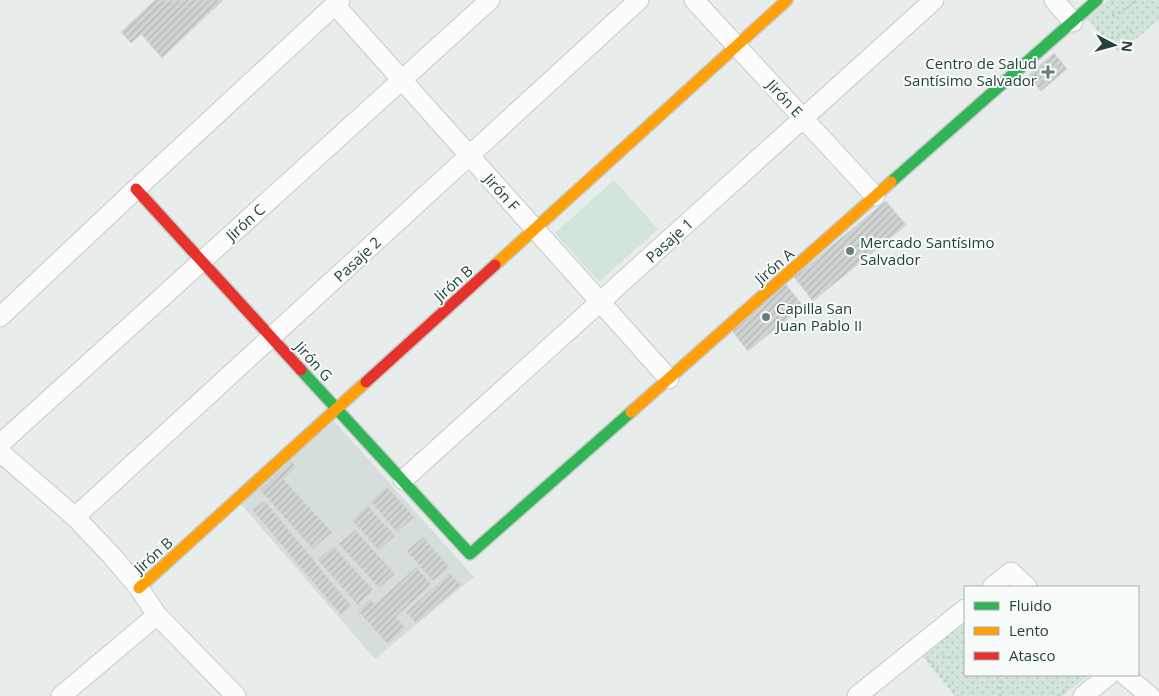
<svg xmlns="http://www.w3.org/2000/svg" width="1159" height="696" font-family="'Open Sans',sans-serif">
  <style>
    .built { fill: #d6dedb }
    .green { fill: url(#green-dots) }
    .pitch { fill: #d1e6d8 }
    .building { fill: url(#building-hatch); stroke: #d1d6d4 }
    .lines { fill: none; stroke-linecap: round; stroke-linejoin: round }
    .street-casing { stroke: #c5cac8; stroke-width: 21 }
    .fast-casing { stroke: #c3cbc8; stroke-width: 14 }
    .slow-casing { stroke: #c3cbc8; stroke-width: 14 }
    .jam-casing { stroke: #c3cbc8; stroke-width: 14 }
    .path { stroke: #c3ccca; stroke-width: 3; stroke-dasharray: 2.5 4; stroke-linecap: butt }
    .street { stroke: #fcfcfc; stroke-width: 19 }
    .fast { stroke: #30b455; stroke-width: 11 }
    .slow { stroke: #ff9f0a; stroke-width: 11 }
    .jam { stroke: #e5322d; stroke-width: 11 }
    .poi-dot { fill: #697e78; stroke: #f7fbf9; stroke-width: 2 }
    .labels { text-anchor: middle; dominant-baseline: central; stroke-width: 4; stroke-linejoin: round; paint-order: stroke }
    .poi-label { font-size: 15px; fill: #24423a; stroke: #f7fbf9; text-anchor: start }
    .street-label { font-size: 15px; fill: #24423a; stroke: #f7fbf9 }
  </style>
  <defs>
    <pattern id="green-dots" width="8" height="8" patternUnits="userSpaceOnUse" patternTransform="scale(1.25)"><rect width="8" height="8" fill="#d1e6d8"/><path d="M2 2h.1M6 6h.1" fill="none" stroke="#b3c6ba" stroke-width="1.8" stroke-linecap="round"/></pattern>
    <pattern id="building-hatch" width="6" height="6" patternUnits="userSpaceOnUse" patternTransform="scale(1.25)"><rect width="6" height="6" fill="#cfd4d2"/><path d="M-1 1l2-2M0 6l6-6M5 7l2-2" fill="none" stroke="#b2b7b5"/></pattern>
  </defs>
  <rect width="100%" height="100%" fill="#e8edeb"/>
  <path class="built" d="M334 421 474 577 375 659 240 503Z"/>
  <path class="green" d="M1109 0H1159V20L1119 53 1087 19Z
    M965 621V675H1089L1063 696H955L922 656Z"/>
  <path class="pitch" d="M614 180 658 229 599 282 555 233Z"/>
  <path class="building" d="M155 0H223L162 58 141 34 131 43 121 32Z
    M1054 53 1067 69 1041 91 1028 76Z
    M886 201 906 225 813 301 794 277Z
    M784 282 803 306 748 351 729 327Z
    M291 461 296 467 283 479 332 532 313 549 260 490Z
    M387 487 414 517 397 532 371 502Z
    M265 501 351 606 341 615 252 510Z
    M368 506 395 536 379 550 352 520Z
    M355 530 395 574 379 588 339 544Z
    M423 537 449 567 433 581 407 551Z
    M333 546 373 590 358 605 318 560Z
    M416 567 431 584 396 617 406 628 388 644 358 611 370 599 375 605Z
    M450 573 461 585 416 623 406 612Z"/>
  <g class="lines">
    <g class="street-casing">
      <path id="street" d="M694 0 875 196
        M1054 0 1073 22
        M335 5 669 379
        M0 317 136 189 340 0
        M0 444 490 0
        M0 452 75 517 112 556 139 588 157 615 236 696
        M403 480 934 0
        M75 517 639 0
        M992 587 1011 572 1027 587
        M1125 675 1150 696
        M61 696 157 615
        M857 696 965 609
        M1083 696 1109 675"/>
    </g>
    <g class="fast-casing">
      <path id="fast" d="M891 182 1097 0
        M301 370 470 554 631 412"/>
    </g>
    <g class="slow-casing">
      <path id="slow" d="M495 265 787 0
        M631 412 891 182
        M139 588 366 382"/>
    </g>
    <g class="jam-casing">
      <path id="jam" d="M136 189 301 370
        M366 382 495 265"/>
    </g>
    <path class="path" d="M1112 15H1116L1138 0
      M1097 28 1107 39 1130 31 1142 25
      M936 657H965
      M928 660 958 696
      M1000 696 1001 675
      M1058 696 1065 690"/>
    <use href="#street" class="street"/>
    <use href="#fast" class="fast"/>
    <use href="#slow" class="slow"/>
    <use href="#jam" class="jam"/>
  </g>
  <g class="poi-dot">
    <path d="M1045.5 64.5h5v5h5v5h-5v5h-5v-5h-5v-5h5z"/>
    <circle cx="850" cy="251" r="5"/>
    <circle cx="766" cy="317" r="5"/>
  </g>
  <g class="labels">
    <g class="poi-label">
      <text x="1037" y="63" text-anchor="end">Centro de Salud<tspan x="1037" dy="17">Santísimo Salvador</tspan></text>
      <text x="860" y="242">Mercado Santísimo<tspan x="860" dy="17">Salvador</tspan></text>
      <text x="776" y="308">Capilla San<tspan x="776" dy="17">Juan Pablo II</tspan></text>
    </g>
    <g class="street-label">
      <text transform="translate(785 98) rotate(47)">Jirón E</text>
      <text transform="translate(502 192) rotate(48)">Jirón F</text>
      <text transform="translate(245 222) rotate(-42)">Jirón C</text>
      <text transform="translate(669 240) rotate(-42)">Pasaje 1</text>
      <text transform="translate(357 259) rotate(-43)">Pasaje 2</text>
      <text transform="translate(774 266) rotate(-41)">Jirón A</text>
      <text transform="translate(453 283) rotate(-42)">Jirón B</text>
      <text transform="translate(314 361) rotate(48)">Jirón G</text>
      <text transform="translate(153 555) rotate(-42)">Jirón B</text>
    </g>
  </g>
  <rect x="964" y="586" width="175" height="90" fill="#f7fbf9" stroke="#a3b1ad"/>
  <rect x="974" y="602" width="25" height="8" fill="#30b455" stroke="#a3b1ad"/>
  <text x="1009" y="611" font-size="15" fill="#24423a">Fluido</text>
  <rect x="974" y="627" width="25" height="8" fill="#ff9f0a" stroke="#a3b1ad"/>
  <text x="1009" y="636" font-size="15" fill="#24423a">Lento</text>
  <rect x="974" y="652" width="25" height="8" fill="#e5322d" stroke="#a3b1ad"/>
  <text x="1009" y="661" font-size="15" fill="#24423a">Atasco</text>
  <g transform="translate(1114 45) rotate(96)" stroke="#f7fbf9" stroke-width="4" paint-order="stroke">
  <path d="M0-4L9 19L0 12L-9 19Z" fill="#24423a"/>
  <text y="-8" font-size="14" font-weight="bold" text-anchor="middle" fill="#24423a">N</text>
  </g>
</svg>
